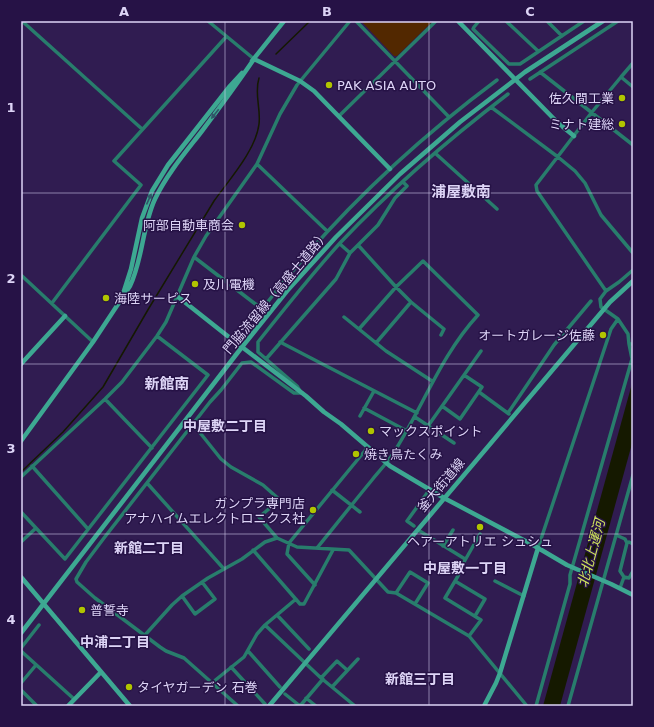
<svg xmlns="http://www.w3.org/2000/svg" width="654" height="727" font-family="'DejaVu Sans','Noto Sans JP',sans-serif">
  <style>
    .green { fill: #522800 }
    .water { fill: #151900 }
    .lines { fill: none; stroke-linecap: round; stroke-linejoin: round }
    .stream { stroke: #151900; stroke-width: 1.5 }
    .street { stroke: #287d6c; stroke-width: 3.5 }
    .secondary { stroke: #3da892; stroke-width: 4.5 }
    .oneway { fill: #305668 }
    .grid { fill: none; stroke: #ddd4f6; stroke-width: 1; stroke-opacity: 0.55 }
    .poi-dot { fill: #b1c500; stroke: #261246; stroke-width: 1.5 }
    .labels { text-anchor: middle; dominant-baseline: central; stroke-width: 3; stroke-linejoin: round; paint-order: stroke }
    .poi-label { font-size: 13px; fill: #ddd4f6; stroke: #261246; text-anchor: start }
    .street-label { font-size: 13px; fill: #ddd4f6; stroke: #261246 }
    .neighbourhood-label { font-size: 14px; font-weight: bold; fill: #ddd4f6; stroke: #261246 }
    .water-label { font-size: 14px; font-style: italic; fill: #cee25c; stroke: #261246 }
    .quarter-label { font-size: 15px; font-weight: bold; fill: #ddd4f6; stroke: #261246 }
    .neatline { fill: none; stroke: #ddd4f6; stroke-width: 1.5 }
    .grid-label { font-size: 13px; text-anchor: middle; font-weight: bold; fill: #ddd4f6 }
  </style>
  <rect width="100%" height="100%" fill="#301c51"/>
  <path class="green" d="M361 21H433L397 56H394Z"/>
  <path class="water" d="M633 380V440L560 706H543Z"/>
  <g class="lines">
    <path class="stream" d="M276 54 310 21
      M21 472 63 432 103 387 149 308 214 201C229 180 256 150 259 124 261 108 254 94 259 78"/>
    <path class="street" d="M22 21 142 129
      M208 21 254 59
      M356 21 449 117
      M479 21 474 27 473 29 509 64H520L584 21
      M506 21 538 51
      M547 21 562 36
      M633 63 621 77 633 87
      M540 72 633 145
      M530 79 618 21
      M491 107 558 157 575 171 585 183 601 215 633 253
      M339 116 436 21
      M435 153 497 209
      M257 164 327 231
      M340 244 350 253
      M358 245 396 287 411 302 444 329 441 335
      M194 257 254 303C259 307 261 307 266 304 332 219 411 144 497 80
      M21 275 93 342
      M606 291 537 191 536 185 592 112 621 77
      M52 303 141 185 114 161 226 37
      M344 317 386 351 432 381
      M618 319 628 334 629 344
      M280 342 417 413
      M376 343 411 302
      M266 359 336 279 350 253 378 225 395 198 407 186 403 182
      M300 391 297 386 258 352V342C285 308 311 275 340 243 391 189 449 139 508 94
      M479 392 509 414
      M105 399 152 448
      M442 406 460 419 482 387 464 375
      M364 408 407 431
      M508 413 554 345 591 301
      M360 416 374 391
      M415 417 454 443
      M193 424 221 459 231 467 263 485 280 500 259 517 277 538
      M428 426 481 351
      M32 466 88 529
      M21 477 105 399 122 382 157 336 166 322 194 257 206 236 257 164 280 114 297 85 350 21
      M147 483 224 569
      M332 490 360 512
      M21 512 65 559 208 375 157 336
      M414 526 407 521 430 489
      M418 530 465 559
      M616 535 625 539 627 543
      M21 542 36 528
      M633 544 629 542 627 543 620 571 624 577 629 578 633 571
      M443 546 453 530
      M317 548C335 526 353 503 372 480 380 470 390 460 396 449 424 404 442 354 478 315L423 261 396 287 359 329
      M538 548 611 329 618 319 601 307 600 299 606 291 619 282 633 270
      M253 550 300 604H304L333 550
      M455 581 485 599 475 616
      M495 581 524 596
      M315 585 287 554 289 543 368 447
      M620 588 624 577
      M396 593 410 572 428 583 415 604
      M182 596 195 614 215 599 202 582
      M277 615 309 649
      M265 625 321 678 355 706
      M145 635 172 605 182 596 208 578 242 559 265 542 277 538 297 547 349 550 388 592 396 593 469 636 527 706
      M469 636 481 620 445 598 458 576 460 569 480 534
      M21 648 39 625
      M21 651 74 699
      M248 651 280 687
      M231 667 265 704
      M321 678 337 661 347 670
      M213 682 244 657 257 634 265 625 296 599
      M21 683 36 665
      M332 687 358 659
      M21 690 37 706
      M285 694 300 706
      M306 698 316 706
      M238 706 184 658 166 651 160 647 95 598 77 582 76 579 86 562 104 538 210 402 221 390 242 363 251 362 294 393H302
      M300 706 323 679
      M536 706 570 584V575L632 359 629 344H633
      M568 706 633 475"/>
    <path class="secondary" d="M458 21 557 122 574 136
      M254 59 300 81 314 91 390 169
      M252 61 284 21
      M123 294 131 269 142 218 152 191 168 165 230 86 242 73
      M177 296 225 334 306 396 324 412 341 424 390 466 444 498 533 545 567 565 611 584 633 595
      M21 364 65 316
      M21 441 93 342 130 286C143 259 142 227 155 199 167 174 185 153 202 131 220 107 237 84 254 59
      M21 577 130 706
      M21 633 242 347 287 291 336 237 400 174 460 122 525 72 603 21
      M68 706 101 672
      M269 706 610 302 633 281
      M484 706 496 683 500 673 538 548"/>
  </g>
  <defs><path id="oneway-solid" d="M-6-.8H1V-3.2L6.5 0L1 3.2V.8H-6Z"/></defs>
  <g class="oneway">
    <use href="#oneway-solid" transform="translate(215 114) rotate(128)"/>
    <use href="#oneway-solid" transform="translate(149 199) rotate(-66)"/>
  </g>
  <path class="grid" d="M225 21V706M429 21V706M21 193H633M21 364H633M21 534H633"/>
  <g class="poi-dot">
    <circle cx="329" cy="85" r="4"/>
    <circle cx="622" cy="98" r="4"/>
    <circle cx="622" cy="124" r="4"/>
    <circle cx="242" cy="225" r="4"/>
    <circle cx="195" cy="284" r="4"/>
    <circle cx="106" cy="298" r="4"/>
    <circle cx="603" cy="335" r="4"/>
    <circle cx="371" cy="431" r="4"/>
    <circle cx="356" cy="454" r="4"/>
    <circle cx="313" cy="510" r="4"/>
    <circle cx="480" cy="527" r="4"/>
    <circle cx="82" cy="610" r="4"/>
    <circle cx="129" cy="687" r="4"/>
  </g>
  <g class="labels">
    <g class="poi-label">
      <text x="337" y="85">PAK ASIA AUTO</text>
      <text x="614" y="98" text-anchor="end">佐久間工業</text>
      <text x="614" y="124" text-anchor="end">ミナト建総</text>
      <text x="234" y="225" text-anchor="end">阿部自動車商会</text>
      <text x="203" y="284">及川電機</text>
      <text x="114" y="298">海陸サービス</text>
      <text x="595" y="335" text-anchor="end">オートガレージ佐藤</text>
      <text x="379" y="431">マックスポイント</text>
      <text x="364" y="454">焼き鳥たくみ</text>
      <text x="305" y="503" text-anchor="end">ガンプラ専門店<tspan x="305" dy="15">アナハイムエレクトロニクス社</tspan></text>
      <text x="480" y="541" text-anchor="middle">ヘアーアトリエ シュシュ</text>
      <text x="90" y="610">普誓寺</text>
      <text x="137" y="687">タイヤガーデン 石巻</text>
    </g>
    <g class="street-label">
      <text transform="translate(276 292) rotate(-50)">門脇流留線（高盛土道路）</text>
      <text transform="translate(441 485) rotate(-50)">釜大街道線</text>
    </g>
    <g class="neighbourhood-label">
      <text x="225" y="426">中屋敷二丁目</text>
      <text x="149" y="548">新館二丁目</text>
      <text x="465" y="568">中屋敷一丁目</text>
      <text x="115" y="642">中浦二丁目</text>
      <text x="420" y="679">新館三丁目</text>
    </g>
    <g class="water-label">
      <text transform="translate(591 553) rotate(-75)">北北上運河</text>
    </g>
    <g class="quarter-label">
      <text x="461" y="192">浦屋敷南</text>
      <text x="167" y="384">新館南</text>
    </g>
  </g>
  <rect width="654" height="727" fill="none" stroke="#261246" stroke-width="44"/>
  <rect x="22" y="22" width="610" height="683" class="neatline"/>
  <g class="grid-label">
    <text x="124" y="16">A</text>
    <text x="327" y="16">B</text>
    <text x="530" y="16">C</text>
    <text x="11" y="112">1</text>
    <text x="11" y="283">2</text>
    <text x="11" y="453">3</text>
    <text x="11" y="624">4</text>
  </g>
</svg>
